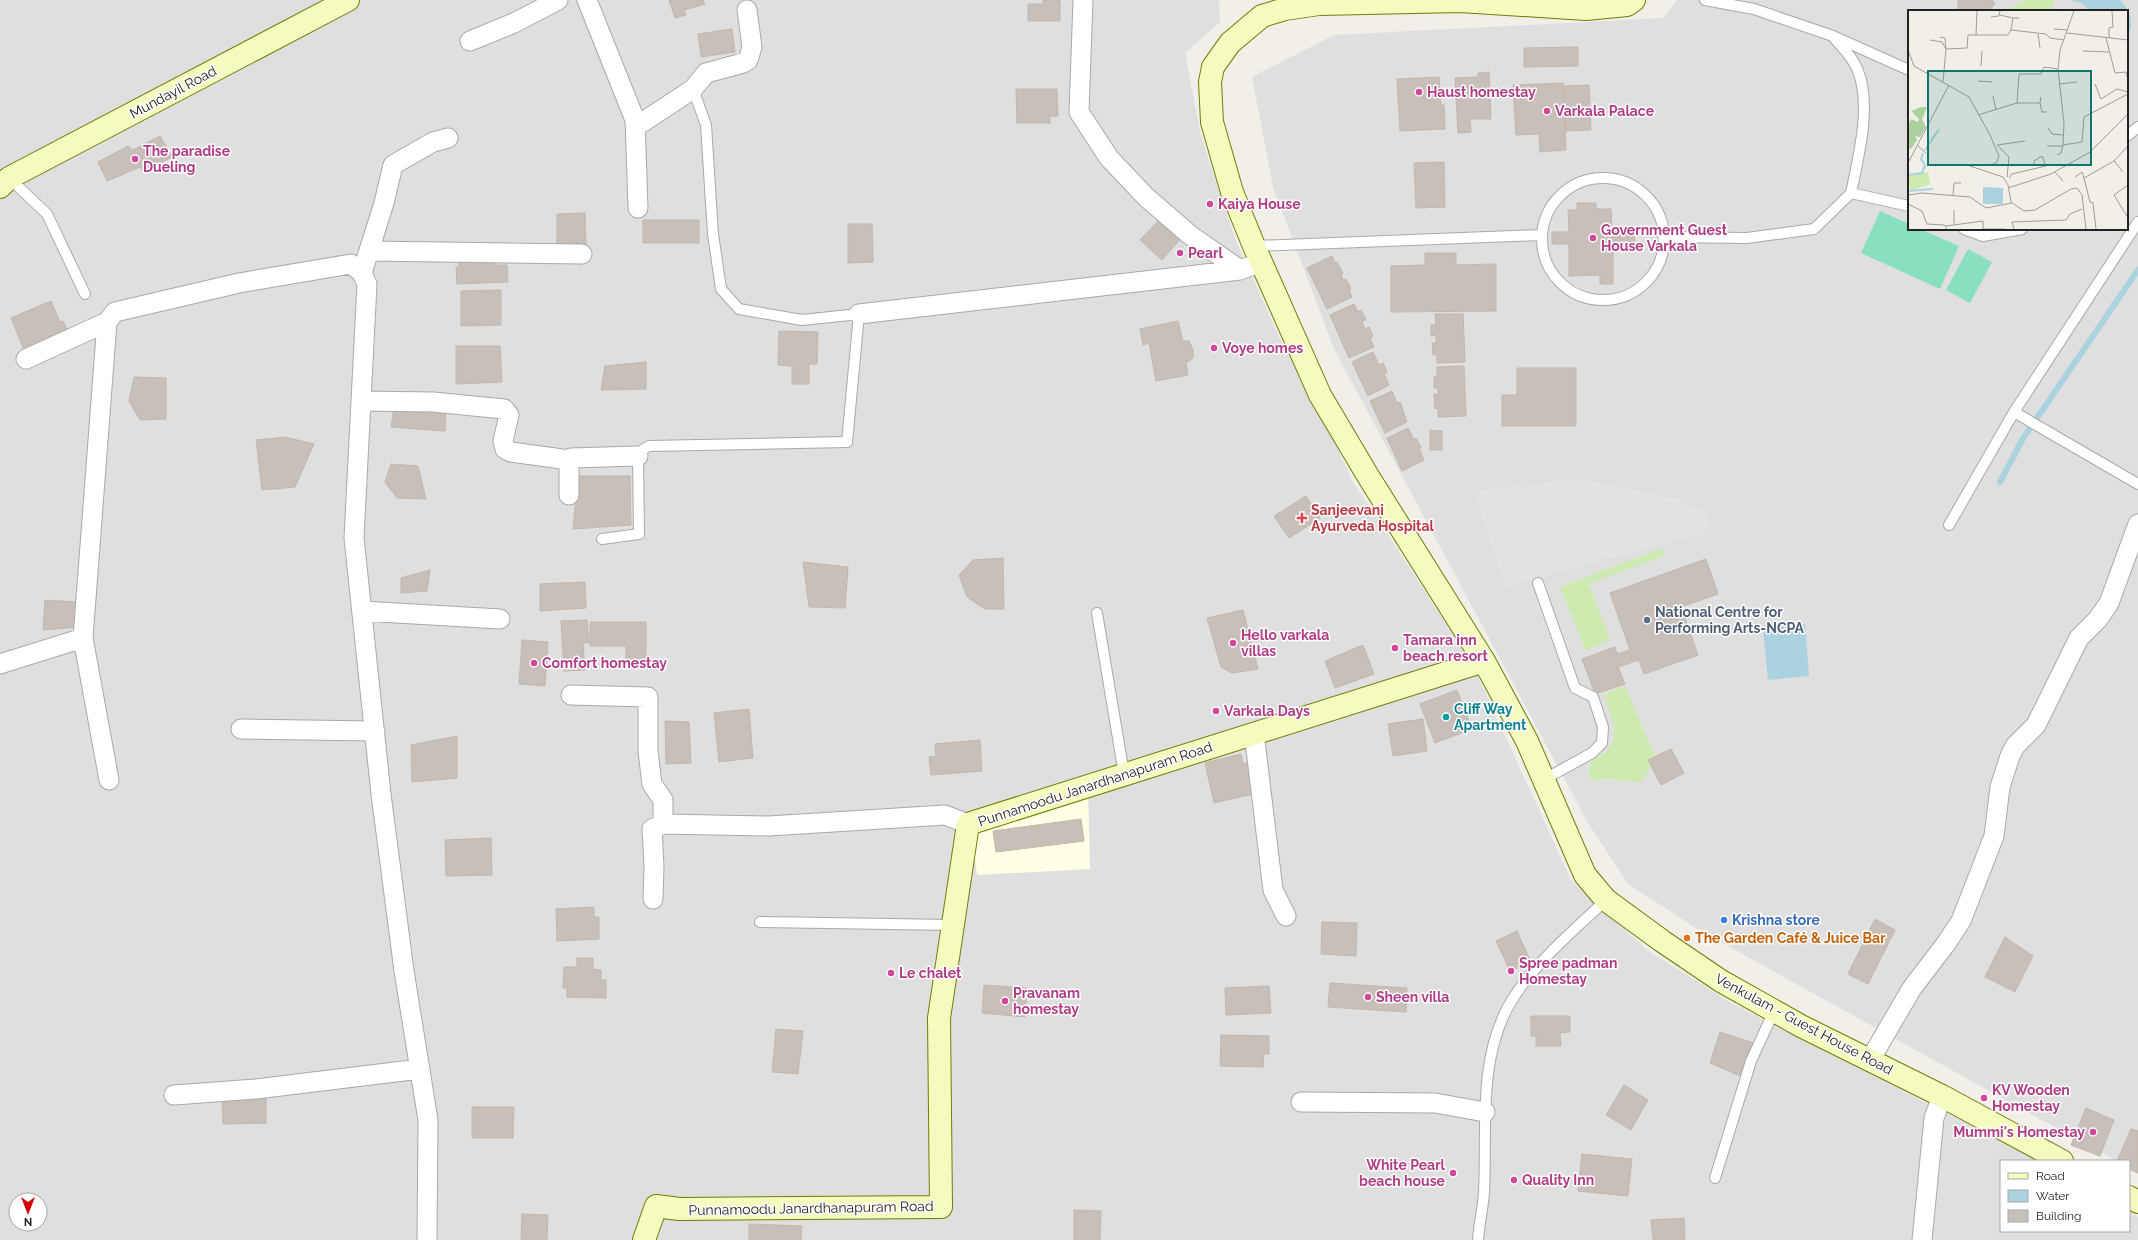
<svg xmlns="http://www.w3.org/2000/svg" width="2138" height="1240" font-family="Raleway,sans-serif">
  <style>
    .residential { fill: #e0dfdf; fill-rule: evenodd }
    .education { fill: #ffffe5 }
    .grass { fill: #cdebb0 }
    .pitch { fill: #88e0be }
    .parking { fill: #e2e2e2 }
    .water { fill: #aad3df }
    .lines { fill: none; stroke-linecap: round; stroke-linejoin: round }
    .stream { stroke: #aad3df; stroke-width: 6 }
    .building { fill: #c7bfb8; stroke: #c4b6ab }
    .service-casing { stroke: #a9a9a9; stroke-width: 12 }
    .minor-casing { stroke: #a9a9a9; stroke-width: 21 }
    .secondary-casing { stroke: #707d05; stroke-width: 24 }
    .service { stroke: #fff; stroke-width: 10 }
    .minor { stroke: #fff; stroke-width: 19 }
    .secondary { stroke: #f7fabf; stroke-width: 22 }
    .hotel-dot { fill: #d1479c; stroke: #fff; stroke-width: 1.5 }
    .health-dot { fill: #e0444e; stroke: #fff; stroke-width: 1.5 }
    .service-dot { fill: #5c6f8a; stroke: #fff; stroke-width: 1.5 }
    .culture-dot { fill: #0f9aa8; stroke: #fff; stroke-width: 1.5 }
    .shop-dot { fill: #3f7fe0; stroke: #fff; stroke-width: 1.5 }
    .food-dot { fill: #e8710a; stroke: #fff; stroke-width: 1.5 }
    .labels { text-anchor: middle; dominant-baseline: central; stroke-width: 3; stroke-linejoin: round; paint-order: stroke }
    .street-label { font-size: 14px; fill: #222; stroke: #fff }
    .hotel-label { font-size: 14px; font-weight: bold; fill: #b23c85; stroke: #fff; text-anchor: start }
    .health-label { font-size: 14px; font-weight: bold; fill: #be3a42; stroke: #fff; text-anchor: start }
    .service-label { font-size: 14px; font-weight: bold; fill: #4e5e75; stroke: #fff; text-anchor: start }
    .culture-label { font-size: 14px; font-weight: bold; fill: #0d838f; stroke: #fff; text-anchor: start }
    .shop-label { font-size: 14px; font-weight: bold; fill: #366cbe; stroke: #fff; text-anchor: start }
    .food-label { font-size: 14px; font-weight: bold; fill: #c56008; stroke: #fff; text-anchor: start }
    .inset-river { fill: none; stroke: #aad3df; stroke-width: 2 }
    .inset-road { fill: none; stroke: #9f9d99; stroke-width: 1 }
    .view { fill: #0f766e; fill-opacity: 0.15; stroke: #0f766e; stroke-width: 2 }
    .inset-edge { fill: none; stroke: #222; stroke-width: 2 }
  </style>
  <rect width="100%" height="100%" fill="#f2efe9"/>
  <path class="residential" d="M0 0H1219L1220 22 1185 53 1201 136 1234 236 1280 339 1321 413 1353 482 1471 661 1571 880 1647 950 1733 1004 2041 1161H2001V1231H2129V1212L2138 1217V1240H0ZM16 1200H40V1224H16Z
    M1677 0H2138V1173L2129 1161H2116L2105 1155 1699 930 1628 884 1588 823 1334 349 1273 187 1252 77 1334 35 1663 18ZM1909 11H2127V229H1909Z"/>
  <path class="education" d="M1088 789 1090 869 977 875 971 825Z"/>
  <path class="grass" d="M2026 0H2053L2054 3 2052 5 2053 11H2004Z
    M1661 549 1664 556 1589 584 1610 640 1585 650 1560 587Z
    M1625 686 1655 756 1647 760 1651 768 1647 771 1648 774 1643 776V781C1626 784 1609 775 1592 782L1588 770 1593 759C1627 746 1612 721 1604 694Z"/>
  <path class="pitch" d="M1880 211 1909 224V229H1920L1959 246 1940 289 1861 253Z
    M1968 249 1992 262 1970 303 1946 290Z"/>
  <path class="parking" d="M1555 482H1593L1681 500 1707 511 1711 531 1504 586 1473 492Z"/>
  <path class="water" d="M2071 0H2120C2129 9 2136 24 2127 36V11H2088C2084 1 2078 3 2071 0Z
    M1805 624 1809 676 1768 680 1763 628Z"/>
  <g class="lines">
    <path class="stream" d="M2000 482 2022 440 2138 270"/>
  </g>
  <path class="building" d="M669 0H703L705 4 684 10 686 15 675 18Z
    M1043 0H1060V21H1028V4H1043Z
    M1958 0H1992L1995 4 1988 11H1958Z
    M732 29 735 52 701 57 698 34Z
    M1578 47V66L1524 67V48Z
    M1489 72 1491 119H1470L1471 132 1458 133 1455 78 1478 77V73Z
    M1439 77 1441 105H1444L1445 129 1400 131 1397 79Z
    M1563 83 1566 150 1540 152 1539 134 1516 135 1513 85Z
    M1589 85 1591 130 1566 131 1564 86Z
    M1016 89H1057L1058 116H1050V123H1017Z
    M160 136 172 157 144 172 140 167 107 181 98 162 128 146 133 150Z
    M1444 162 1445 207 1416 208 1414 163Z
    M1577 203H1596V209H1611L1612 230H1634L1635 248H1613V284H1600V275L1569 276V244H1552V232H1569L1568 210H1577Z
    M585 213 586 244H557V214Z
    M1161 218 1182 237 1162 260 1140 240Z
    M643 220H699V243H643Z
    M848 224H872L873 262 848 263Z
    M1425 253H1456V265L1496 264V311L1391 312V266L1425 265Z
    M1332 256 1335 263 1337 262 1343 273 1341 274 1343 280 1346 279 1351 289 1349 290 1352 297 1327 309 1307 268Z
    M494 259V265H507L508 282 457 284 456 267H459V260Z
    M501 290V325L461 326V291Z
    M51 301 60 322 63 321 70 336 26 355 11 318Z
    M1354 304 1358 312 1361 310 1366 320 1362 321 1365 329 1369 327 1373 336 1370 338 1374 347 1349 358 1330 315Z
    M1435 314H1463L1465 362 1437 363V355H1433L1432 343H1436V335L1431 336V325H1436Z
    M1178 321 1183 341H1189L1193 350V358L1186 363 1188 375 1156 381 1149 343 1143 345 1140 329Z
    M779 331 818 332 817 364H809V384H792V366L778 365Z
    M456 346H500L502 382 456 384Z
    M1373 352 1379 365 1383 363 1387 372 1384 374 1389 385 1368 396 1352 362Z
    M646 362V389L601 390 605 366Z
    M1464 366 1466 416 1438 417V408L1435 409 1434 394H1438V388H1434V377L1437 376V367Z
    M1517 368H1576V426H1502V395H1517Z
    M134 377 166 378V419L140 420 129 401Z
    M1392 391 1397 403 1400 402 1407 422 1385 433 1370 401Z
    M394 408 446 409 445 431 391 427Z
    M1408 428 1414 440 1416 438 1421 448 1419 449 1424 460 1402 471 1387 438Z
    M1430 430 1442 431V450H1430Z
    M285 437 314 444 295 487 262 490 256 440Z
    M391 464 418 466 426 499 397 498 385 482Z
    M578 476H630L631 525 573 529Z
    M1306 496 1320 518 1289 538 1274 516Z
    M1003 558 1004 609H985L967 597 959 575 973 560Z
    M1706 559 1718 594 1681 607 1698 655 1644 674 1639 660 1618 667 1625 684 1595 694 1582 659 1615 647 1617 654 1630 650 1610 593Z
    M803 562 848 567 845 608 809 607Z
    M430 570 427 591 401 593V578Z
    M585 582 586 608 540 611V584Z
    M45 600 76 602 77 627 43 630Z
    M1243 610 1258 669 1232 673 1221 667 1207 618Z
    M587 620 589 643H583L585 670 564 671 561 621Z
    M590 622H646V665H626V646H590Z
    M522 640 548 642 545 686 519 684Z
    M1363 645 1374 674 1335 688 1325 661Z
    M1457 690 1472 729 1435 743 1420 704Z
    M749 709 753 758 719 762 714 713Z
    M1423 719 1427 751 1393 756 1388 724Z
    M665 721 689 722 691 763 666 764Z
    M457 736V778L412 782 411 745Z
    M980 740 982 771 931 775 929 757 936 756 935 744Z
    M1671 749 1684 773 1661 785 1648 760Z
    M1241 754 1243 764 1249 762 1257 793 1214 803 1205 763Z
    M1081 819 1084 841 996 852 993 831Z
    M491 838 492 875 446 876 445 840Z
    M594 907V917H599V939L557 941 556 909Z
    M1875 919 1895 930 1868 984 1848 974Z
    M1322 922 1357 923 1356 956 1321 954Z
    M1517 931 1531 962 1510 971 1496 941Z
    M2005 937 2033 956 2015 992 1985 977Z
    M577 958H593V969L601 970V980H606V998L567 997V988H563L564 967H577Z
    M1330 983 1407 988 1406 1012 1328 1007Z
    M984 985 1027 988 1025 1017 982 1013Z
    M1269 986 1271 1013 1226 1015 1225 988Z
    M1531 1016H1570V1032L1560 1033 1561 1046H1536V1036H1531Z
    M776 1029 803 1031 798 1074 772 1072Z
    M1720 1032 1757 1044 1745 1078 1710 1063Z
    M1221 1035 1269 1036V1054H1264L1263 1067 1220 1066Z
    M1624 1085 1648 1100 1631 1130 1606 1115Z
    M266 1095V1123L223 1124 222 1096Z
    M472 1107H514L513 1138H472Z
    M2086 1108 2114 1120 2100 1156 2071 1145Z
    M2131 1129 2138 1131V1173L2129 1169V1161H2117Z
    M1582 1154 1632 1159 1628 1196 1578 1191Z
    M1074 1210 1101 1211 1100 1240H1074Z
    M522 1214 548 1215 547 1240H521Z
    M1684 1218 1685 1240H1653L1651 1220Z
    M749 1224 802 1226 801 1240H749Z"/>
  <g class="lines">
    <g class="service-casing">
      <path id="service" d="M1705 0 1754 9 1833 36 1909 70
        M1835 39C1843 48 1854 59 1858 71 1872 105 1858 159 1851 193
        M2127 136 2138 127
        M9 178 47 214 85 294
        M1542 239a61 61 0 1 1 122 0a61 61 0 1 1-122 0Z
        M1964 229 1983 236 2022 229
        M1663 237 1747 238 1814 229 1851 193 1909 206
        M1254 246 1541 235
        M2014 412 2138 484
        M1949 525 2014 412 2138 222
        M602 539 639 534 638 456 641 451 649 446 847 442 859 314 802 320 739 309 721 289 713 234 706 125 693 89
        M1538 583 1575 688 1593 697 1603 727 1602 743 1592 753 1543 780
        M1097 613 1124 774
        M760 922 953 925
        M1715 1178 1751 1061 1774 1011
        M1478 1240C1479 1224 1483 1208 1484 1192 1487 1131 1478 1062 1508 1007 1529 968 1574 930 1606 900"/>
    </g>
    <g class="minor-casing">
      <path id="minor" d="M587 0 635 120 643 122 693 89 706 73 743 63 748 60 752 47 747 10
        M1083 0 1079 112 1109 158 1146 197 1190 235 1240 270
        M470 41 514 23 558 0
        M635 120 638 208
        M369 251 582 254
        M859 314 1240 270 1262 262
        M26 359 107 322
        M362 401 433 402 504 409 509 415 503 441 505 449 511 452 562 459 567 461 569 466V495
        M566 460 571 458 638 456
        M362 611 500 619
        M83 638 109 780
        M0 664 83 638 107 322 115 312 239 283 351 264 362 273
        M571 695 648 697V751L652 784 663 800V824
        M241 729 375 731
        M1254 733 1273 890 1286 916
        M653 899 654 867 652 829 663 824 769 826 945 815 968 824
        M1870 1060 1912 988 1945 945 1961 921 1994 836 2000 787 2010 756 2015 746 2036 725 2079 638 2098 619 2109 603 2138 524
        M174 1095 256 1089 420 1069
        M1301 1102 1435 1103 1485 1112
        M427 1240 428 1120 404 971 381 794 354 538 367 284 362 273 384 203 393 165 433 142 448 138
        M1922 1240 1934 1118 1942 1096"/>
    </g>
    <g class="secondary-casing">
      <path id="secondary" d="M1634 0 1627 5 1586 9 1460 1 1319 4 1285 9 1262 16 1230 43 1213 67 1210 82 1212 122 1232 192 1254 246 1320 395 1368 476 1484 661 1527 741 1585 875 1606 900 1662 941 1721 981 1801 1026 1942 1096 2062 1161
        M0 187 9 178 348 0
        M2129 1197 2138 1202
        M644 1240 656 1206 679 1209 941 1207 939 1018 968 824 1484 661"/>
    </g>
    <use href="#service" class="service"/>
    <use href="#minor" class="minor"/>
    <use href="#secondary" class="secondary"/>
  </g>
  <g class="hotel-dot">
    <circle cx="1419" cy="92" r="4"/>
    <circle cx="1547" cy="111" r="4"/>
    <circle cx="135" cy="159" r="4"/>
    <circle cx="1210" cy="204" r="4"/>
    <circle cx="1593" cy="238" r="4"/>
    <circle cx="1180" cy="253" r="4"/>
    <circle cx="1214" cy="348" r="4"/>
    <circle cx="1233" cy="643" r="4"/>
    <circle cx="1395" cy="648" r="4"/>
    <circle cx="534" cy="663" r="4"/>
    <circle cx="1216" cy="711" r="4"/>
    <circle cx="1511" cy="971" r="4"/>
    <circle cx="891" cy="973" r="4"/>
    <circle cx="1368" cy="997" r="4"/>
    <circle cx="1005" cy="1001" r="4"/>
    <circle cx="1984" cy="1098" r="4"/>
    <circle cx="2093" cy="1132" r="4"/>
    <circle cx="1453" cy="1173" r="4"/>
    <circle cx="1514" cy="1180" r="4"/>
  </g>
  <path class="health-dot" d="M1300 512h4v4h4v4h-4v4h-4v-4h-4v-4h4z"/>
  <circle class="service-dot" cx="1647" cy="620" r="4"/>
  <circle class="culture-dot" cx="1446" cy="717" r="4"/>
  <circle class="shop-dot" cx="1724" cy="920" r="4"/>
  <circle class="food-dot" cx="1687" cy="938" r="4"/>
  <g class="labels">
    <g class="street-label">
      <text transform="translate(173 92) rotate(-28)">Mundayil Road</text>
      <text transform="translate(1095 784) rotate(-18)">Punnamoodu Janardhanapuram Road</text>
      <text transform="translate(1804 1024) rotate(28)">Venkulam - Guest House Road</text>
      <text transform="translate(811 1208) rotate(-1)">Punnamoodu Janardhanapuram Road</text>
    </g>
    <g class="hotel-label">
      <text x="1427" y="92">Haust homestay</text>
      <text x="1555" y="111">Varkala Palace</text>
      <text x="143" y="151">The paradise<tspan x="143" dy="16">Dueling</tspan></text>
      <text x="1218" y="204">Kaiya House</text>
      <text x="1601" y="230">Government Guest<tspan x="1601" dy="16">House Varkala</tspan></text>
      <text x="1188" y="253">Pearl</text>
      <text x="1222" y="348">Voye homes</text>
      <text x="1241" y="635">Hello varkala<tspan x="1241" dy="16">villas</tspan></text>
      <text x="1403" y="640">Tamara inn<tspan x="1403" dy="16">beach resort</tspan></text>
      <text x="542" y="663">Comfort homestay</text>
      <text x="1224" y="711">Varkala Days</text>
      <text x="1519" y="963">Spree padman<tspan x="1519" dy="16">Homestay</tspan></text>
      <text x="899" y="973">Le chalet</text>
      <text x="1013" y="993">Pravanam<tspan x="1013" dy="16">homestay</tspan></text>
      <text x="1376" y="997">Sheen villa</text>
      <text x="1992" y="1090">KV Wooden<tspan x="1992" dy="16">Homestay</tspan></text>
      <text x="2085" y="1132" text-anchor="end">Mummi's Homestay</text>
      <text x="1445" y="1165" text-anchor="end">White Pearl<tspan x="1445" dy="16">beach house</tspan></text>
      <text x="1522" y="1180">Quality Inn</text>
    </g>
    <g class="health-label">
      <text x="1311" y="510">Sanjeevani<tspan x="1311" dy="16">Ayurveda Hospital</tspan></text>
    </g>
    <g class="service-label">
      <text x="1655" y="612">National Centre for<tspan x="1655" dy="16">Performing Arts-NCPA</tspan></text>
    </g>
    <g class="culture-label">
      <text x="1454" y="709">Cliff Way<tspan x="1454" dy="16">Apartment</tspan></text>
    </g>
    <g class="shop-label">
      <text x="1732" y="920">Krishna store</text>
    </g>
    <g class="food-label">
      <text x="1695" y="938">The Garden Café &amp; Juice Bar</text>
    </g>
  </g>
  <g transform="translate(1908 10)">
    <rect width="220" height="220" fill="#f2efe9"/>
    <path d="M20 162 22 174 2 181 1 166Z" fill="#cdebb0"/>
    <path d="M13 97H19L14 109 18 117 12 127 7 126 9 130 3 139 0 138V116L3 109 10 112 11 109 3 101Z" fill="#add19e"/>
    <path d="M75 177 95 178V194H75Z" fill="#aad3df"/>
    <path class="inset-river" d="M17 140 31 119M0 165 14 163 17 155 13 149 15 143M0 181 25 179"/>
    <path class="inset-road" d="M92 5 105 8M83 7 91 6 92 1M146 19 159 20M103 20 105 8H111M159 23 220 30M130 24 132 38M68 25 69 1M32 27 37 28 38 39M198 28 207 63 218 62 220 69M201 28V18L205 17 204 1M22 30 34 32 38 39M0 40 6 56 61 87 82 125 91 146 89 152 83 155H59M175 41 201 42M73 56 74 41M70 71 84 72M35 72 38 39 59 38 60 25H100L103 20 138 24 142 28 156 30M151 74 169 72M187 74 193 89 209 79 220 82M85 86 88 100M109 93H132L133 87M132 93 134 102H139M70 105 109 93 111 64H133L136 57 150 59 152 40 166 1M140 118 144 124 155 125M9 135 18 143M89 135 101 147 99 167M89 135 117 131M155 135 174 132 176 107 220 84M139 136H155M149 145 153 143 155 135 156 114 150 59M0 153 41 75M59 155 95 167 100 175 103 192 116 201 127 200 163 179 169 178 174 185 178 219M147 162 155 171M215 162 206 151 220 136M167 167 174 162 176 168M101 168 104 164 138 156 134 146 126 151V154M220 175 206 185 220 208M100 178 143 164 182 142 220 104M0 185 14 183 62 187 78 198 104 193M45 186 46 173H53M0 194 14 201 19 214 36 215 38 216V219M46 214V200M38 216 75 211V219H97M106 219 104 212 158 210 162 204 174 199M188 219 185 193 182 192 176 168 206 151"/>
    <path class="view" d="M20 61H183V155H20Z"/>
    <rect width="220" height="220" class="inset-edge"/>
  </g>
  <rect x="2000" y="1160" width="130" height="72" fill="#ffffff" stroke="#a7a7a7"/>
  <rect x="2008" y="1173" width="20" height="6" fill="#f7fabf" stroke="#a7a7a7"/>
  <text x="2036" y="1180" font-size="12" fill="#222222">Road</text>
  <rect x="2008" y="1190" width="20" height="12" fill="#aad3df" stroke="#a7a7a7"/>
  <text x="2036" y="1200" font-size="12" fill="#222222">Water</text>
  <rect x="2008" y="1210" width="20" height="12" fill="#c7bfb8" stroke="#a7a7a7"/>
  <text x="2036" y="1220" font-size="12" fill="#222222">Building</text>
  <g transform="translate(28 1212) rotate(180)"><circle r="19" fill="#ffffff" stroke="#a7a7a7"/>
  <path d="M0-3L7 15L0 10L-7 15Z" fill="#d40000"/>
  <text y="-6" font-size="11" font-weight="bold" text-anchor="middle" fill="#222222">N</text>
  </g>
</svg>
